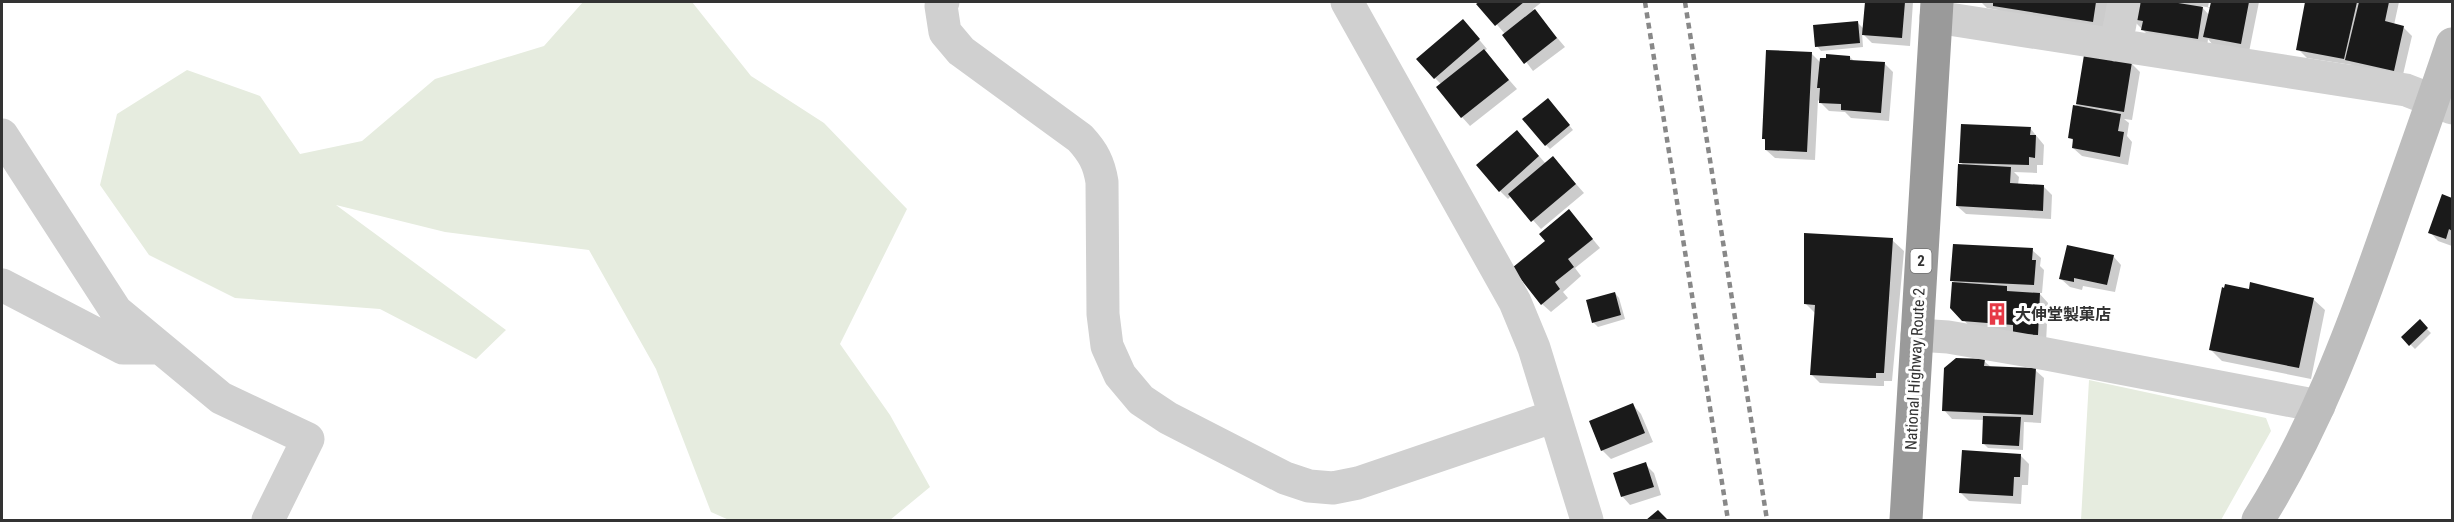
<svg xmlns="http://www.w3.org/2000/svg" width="2454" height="522" font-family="'Roboto Condensed','Noto Sans JP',sans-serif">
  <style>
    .green { fill: #e6ecdf }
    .shadow { fill: #0003; fill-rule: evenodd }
    .building { fill: #1a1a1a }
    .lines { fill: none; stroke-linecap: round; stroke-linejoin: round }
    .street { stroke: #d0d0d0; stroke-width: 33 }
    .secondary { stroke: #bdbdbd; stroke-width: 33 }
    .highway { stroke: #9a9a9a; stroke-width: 33 }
    .rail { stroke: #888; stroke-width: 4.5; stroke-dasharray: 6 4.5; stroke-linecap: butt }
    .labels { text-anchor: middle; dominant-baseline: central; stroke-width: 6; stroke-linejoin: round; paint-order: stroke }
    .shield { fill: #fff; stroke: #707070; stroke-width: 1.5 }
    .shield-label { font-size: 15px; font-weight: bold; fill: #333 }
    .poi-label { font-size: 16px; font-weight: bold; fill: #333; stroke: #fff; text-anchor: start }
    .street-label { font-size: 16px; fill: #333; stroke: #fff }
  </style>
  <rect width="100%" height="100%" fill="#fff"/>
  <path class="green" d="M583 2H692L751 76 824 123 907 209 840 344 890 415 930 487 890 520H729L711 512 656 369 589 250 445 232 336 205 506 330 476 359 380 309 235 298 149 255 100 185 117 114 187 70 260 96 300 154 362 141 435 79 544 46Z
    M2089 380 2266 418 2271 431 2221 520H2081Z"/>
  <path class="shadow" d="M1482 2H1542L1533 9 1565 47 1533 71 1505 34 1479 4Z
    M1866 2H1913L1910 46 1872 43 1862 33 1863 47 1821 51 1817 46 1857 22 1864 29Z
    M1981 2H2109L2104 33 2006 17 1998 10 1987 8Z
    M2135 2H2209L2208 7H2211L2212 2H2259L2249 52 2213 45 2208 39 2207 47 2151 38 2132 19ZM2201 6 2211 8 2209 15Z
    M2308 2H2399L2394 25 2403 27 2412 36 2402 79 2356 68 2352 65 2307 58 2298 49Z
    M1471 30 1487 49 1484 51 1517 89 1470 126 1462 117 1441 84 1435 78Z
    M1811 53 1821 63 1850 57 1854 61 1884 63 1893 72 1889 121 1851 118 1845 112 1829 111 1818 100 1815 160 1775 158 1766 150V141L1763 138Z
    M2086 56 2131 63 2140 72 2132 120 2124 119 2129 123 2127 136 2132 142 2128 165 2082 156 2073 148 2074 142 2070 137Z
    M1552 104 1573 130 1550 149 1546 145Z
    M2030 128 2044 145 2043 165H2037V173L2014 172 2019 177 2018 185 2044 187 2052 195 2051 219 1966 214 1957 206 1965 166 1960 162Z
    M1526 141 1546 164 1561 167 1584 193 1541 229 1511 196 1508 199 1500 191Z
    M2443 196 2452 200V246L2438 241 2430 232Z
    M1577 220 1600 248 1575 268 1581 276 1563 292 1568 298 1551 312 1542 304Z
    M1892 240 1904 251 1892 381H1884V386H1879L1820 383 1811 374 1816 314 1806 304Z
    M2032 250 2041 258 2040 266 2044 270 2042 293H2039L2048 303 2046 343 1972 329 1952 307 1954 282 1952 280Z
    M2113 256 2121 265 2115 292 2083 286 2082 290 2070 287 2061 279Z
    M1615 293 1619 298 1625 319 1598 327 1593 322Z
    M2313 299 2325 310 2311 379 2222 361 2210 349Z
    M2420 322 2431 333 2415 349 2403 337Z
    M1984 361 1991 367 2035 370 2044 378 2041 423 2024 422 2023 450 1988 448 1983 443 1985 420 1952 419 1944 410Z
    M1633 405 1641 414 1653 442 1611 459 1602 450Z
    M2021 456 2029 464 2028 485H2022L2021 504 1969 501 1960 492Z
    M1645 464 1654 473 1661 495 1630 505 1622 496Z"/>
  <path class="building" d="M1479 2H1524L1495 26 1476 4Z
    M1865 2H1905L1902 38 1862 35Z
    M1993 2H2096L2093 22 1993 6Z
    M2133 2H2172L2203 7 2198 39 2141 30 2143 21 2131 19Z
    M2211 2H2249L2241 44 2203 37Z
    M2305 2H2357L2344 59 2296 50Z
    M2359 2H2389L2385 21 2404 26 2394 71 2345 60Z
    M1535 9 1557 38 1524 64 1502 35Z
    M1463 19 1480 39 1434 79 1416 59Z
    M1858 21 1860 43 1815 47 1813 25Z
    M1484 49 1509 80 1461 118 1436 87Z
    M1766 50 1812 52 1807 152 1765 150V139H1762Z
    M1826 54 1850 56V60L1885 62 1881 113 1841 110V104L1819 103 1820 88H1817L1820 58H1826Z
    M2084 55 2132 62 2124 112 2076 104Z
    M1548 98 1570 125 1545 146 1522 119Z
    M2073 105 2121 114 2118 131 2124 132 2120 157 2072 148 2073 139 2068 138Z
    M1961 124 2031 127 2030 135H2036L2035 158 2029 157V165L1959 163Z
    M1517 130 1539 156 1499 192 1476 165Z
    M1553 156 1576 184 1531 222 1508 194Z
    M1958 164 2011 167 2010 183 2044 185 2043 211 1956 206Z
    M2442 194 2452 198V231L2449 229 2446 239 2428 233Z
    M1569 209 1593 239 1568 259 1574 267 1555 282 1560 289 1541 305 1512 268 1545 241 1539 234Z
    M1804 233 1893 238 1884 373H1876V378H1869L1810 375 1815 305 1804 304Z
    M1953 244 2033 248 2032 260H2036L2034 285 1950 281Z
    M2067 245 2114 255 2107 285 2074 278V282L2059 279Z
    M1952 282 2007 286V291L2040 293 2038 335 2013 334V325L1962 321 1950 308Z
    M2250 282 2314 298 2299 368 2209 350 2222 287 2224 288 2225 284 2249 289Z
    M1615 292 1621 315 1592 323 1586 300Z
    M2420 319 2428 328 2409 346 2401 337Z
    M1956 358 1985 359 1984 366 2036 368 2033 415 1942 411 1944 368Z
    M1633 403 1645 433 1601 451 1589 421Z
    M1983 416 2021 417 2019 446 1982 444Z
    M1962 450 2021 454 2020 477H2014L2013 496 1959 493Z
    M1646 462 1654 487 1621 497 1613 473Z
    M1658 510 1668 520H1646Z"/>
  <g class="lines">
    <path class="street" d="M943 2 941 6 945 32 961 51 1080 138C1093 152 1099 163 1102 182L1103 314 1107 346 1120 375 1141 400 1168 418 1285 478 1309 486 1333 488 1358 483 1555 416
      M1347 2 1515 302 1534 348 1587 520
      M1936 17 2406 90 2452 108
      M2116 45 2124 2
      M2 135 116 311 221 398 308 439 268 520
      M2 285 123 348H160
      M1917 335 1948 337 2041 353 2319 406"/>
    <path class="secondary" d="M2258 520C2314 431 2351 333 2386 233 2408 170 2431 107 2452 44"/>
    <path class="highway" d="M1906 520 1937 2"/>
    <path class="rail" d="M1645 2 1728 520
      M1685 2 1767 520"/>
  </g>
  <defs>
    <g id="building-bare" transform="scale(1.8)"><path d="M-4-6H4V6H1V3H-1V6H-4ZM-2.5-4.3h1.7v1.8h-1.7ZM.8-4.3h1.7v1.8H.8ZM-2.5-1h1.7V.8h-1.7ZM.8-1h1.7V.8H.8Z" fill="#e63946" stroke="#fff" stroke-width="2.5" paint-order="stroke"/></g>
  </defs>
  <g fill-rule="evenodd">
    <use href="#building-bare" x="1997" y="314"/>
  </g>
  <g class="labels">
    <rect class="shield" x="1910.5" y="249" width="21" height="24" rx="4.5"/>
    <g class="shield-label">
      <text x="1921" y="261">2</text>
    </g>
    <g class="poi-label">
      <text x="2015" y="314">大伸堂製菓店</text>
    </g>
    <g class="street-label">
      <text transform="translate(1915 369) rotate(-87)">National Highway Route 2</text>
    </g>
  </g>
  <rect width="2454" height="522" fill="none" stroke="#333333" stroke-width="6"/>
</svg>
